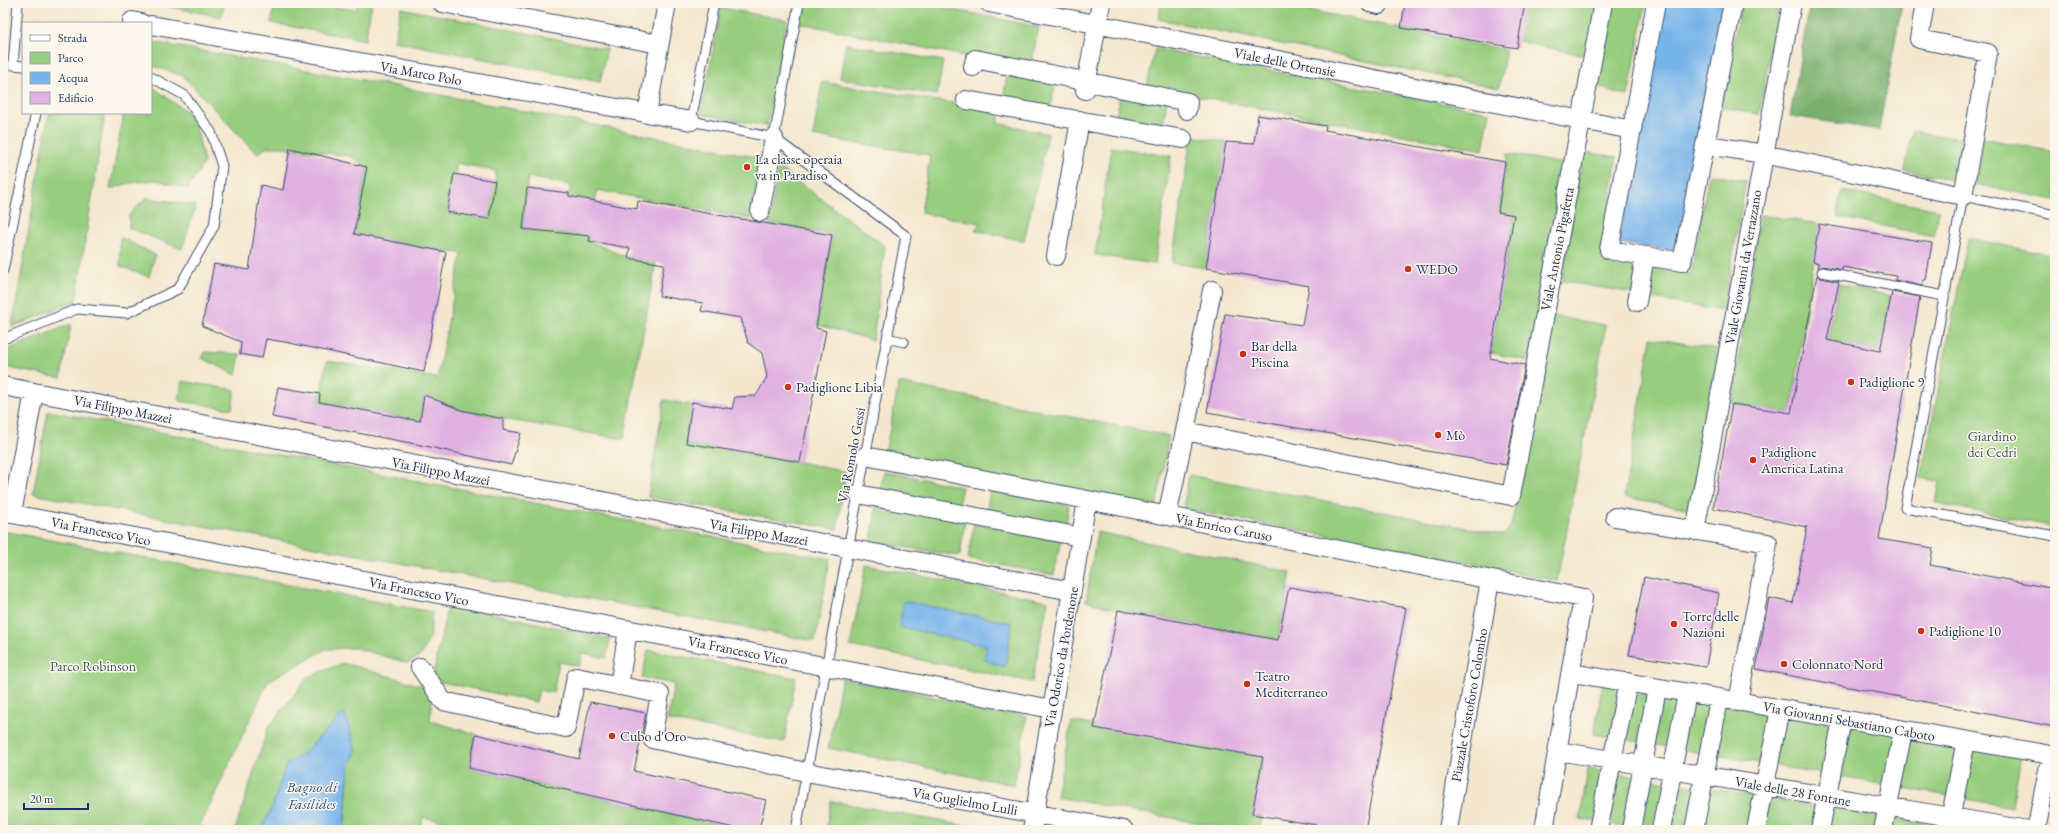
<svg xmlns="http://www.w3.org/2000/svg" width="2058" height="833" font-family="'EB Garamond',serif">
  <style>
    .green { fill: #97cd7e; stroke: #597e6e; fill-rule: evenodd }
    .forest { fill: #79b06d; stroke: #4a7066 }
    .water { fill: #77b4ea; stroke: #4972a4 }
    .building { fill: #e1b1e2 }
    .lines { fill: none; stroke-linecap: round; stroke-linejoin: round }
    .lane-casing { stroke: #3c4b6f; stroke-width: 11 }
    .street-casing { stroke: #3c4b6f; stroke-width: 20 }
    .lane { stroke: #fff; stroke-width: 9 }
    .street { stroke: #fff; stroke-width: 18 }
    .poi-dot { fill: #c8321e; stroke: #fbf7ec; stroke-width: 1.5 }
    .labels { text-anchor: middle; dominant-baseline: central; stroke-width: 3; stroke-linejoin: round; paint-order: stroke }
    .street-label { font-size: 14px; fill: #1b2f5e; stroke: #fbf7ec }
    .poi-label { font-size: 14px; fill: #1b2f5e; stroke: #fbf7ec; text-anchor: start }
    .park-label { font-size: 14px; fill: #3a5666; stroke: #fbf7ec }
    .water-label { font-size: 15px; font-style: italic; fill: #375788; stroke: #fbf7ec }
  </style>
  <rect width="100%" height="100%" fill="#fbf7ec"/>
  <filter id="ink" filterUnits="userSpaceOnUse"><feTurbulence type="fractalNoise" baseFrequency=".025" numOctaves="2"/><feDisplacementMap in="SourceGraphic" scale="8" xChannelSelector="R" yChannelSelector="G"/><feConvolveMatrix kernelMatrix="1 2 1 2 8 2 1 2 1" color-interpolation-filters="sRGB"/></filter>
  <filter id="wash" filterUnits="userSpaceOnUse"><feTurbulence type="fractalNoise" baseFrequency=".012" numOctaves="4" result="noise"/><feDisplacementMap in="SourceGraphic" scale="16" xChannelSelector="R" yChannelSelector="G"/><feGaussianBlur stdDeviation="0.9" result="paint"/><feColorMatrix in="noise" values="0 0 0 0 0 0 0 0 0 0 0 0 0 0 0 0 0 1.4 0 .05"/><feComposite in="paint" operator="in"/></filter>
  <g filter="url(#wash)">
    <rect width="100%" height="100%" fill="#f4e7ce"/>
    <path class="green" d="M151 3H224L221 17Z
      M275 3H310L356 10 358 3H372L365 40 271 23Z
      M803 3H919L1039 27 1030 69 799 23Z
      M1161 3H1274L1506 50 1499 88 1158 19Z
      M1524 3H1646L1628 96 1591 85 1596 58 1518 41Z
      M1741 3H1779L1759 114 1720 107Z
      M401 8 607 49 600 82 394 41Z
      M721 8 787 20 767 126 701 114Z
      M151 42 385 84 762 158 751 219 597 190 589 241 628 258 656 262 624 439 503 419 461 410 424 396 420 421 319 402 327 361 437 378 462 253 446 252 354 234 367 167 350 156 282 147H267L257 154 183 76 151 65ZM457 163 496 171 495 181 447 211ZM528 177 570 185 565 233 523 229Z
      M846 44 943 61 937 95 840 78Z
      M1155 49 1490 112 1483 150 1147 87Z
      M1009 66 1057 77 1050 109 1003 99Z
      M822 82 1000 111 998 123 1048 134 1024 241 975 230 981 223 921 213 930 155 813 136Z
      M151 86 194 117 204 162 188 189 156 180 130 183 110 189 124 113H151Z
      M1121 92 1167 100 1162 130 1115 121Z
      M49 113H105L76 301 12 327Z
      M1912 131 1966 140 1959 180 1905 171Z
      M1191 136 1226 142 1206 268 1172 263Z
      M1983 138 2055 152V200L1974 184Z
      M1111 147 1171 156 1155 264 1095 255Z
      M1583 152 1617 157 1601 257 1637 262 1632 293 1562 281Z
      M1508 154 1566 164 1529 361 1491 353 1514 215 1498 212Z
      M778 167 885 246 873 340 817 325 832 235 769 224Z
      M1709 174 1746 181 1723 311 1643 297 1649 267 1691 274Z
      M1842 191 1939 210 1934 236 1837 217Z
      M146 198 196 205 182 249 129 228V215Z
      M1760 215 1819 224 1791 413 1732 404Z
      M120 237 155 255 149 277 120 266Z
      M1968 238 2055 256V527L1936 503 1940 482 1921 478Z
      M1839 284 1891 296 1880 351 1827 340Z
      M1551 316 1606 325 1557 581 1449 558 1183 509 1189 475 1504 535 1511 526 1519 488Z
      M71 324 61 378 4 367 7 350Z
      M1651 338 1718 349 1691 509 1624 497Z
      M205 352 240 354 236 375 202 358Z
      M182 381 235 390 232 409 179 401Z
      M899 383 1169 436 1155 512 884 458Z
      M664 400 692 405 686 443 800 462 846 472 837 529 648 497Z
      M48 411 830 559 815 641 33 494Z
      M884 471 962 487 957 511 879 495Z
      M990 491 1069 505 1065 528 986 513Z
      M876 506 965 520 960 556 871 542Z
      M974 523 1061 540 1054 575 968 559Z
      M3 531 432 612 430 637 421 655 408 663 356 648 326 649 268 681 198 830H3Z
      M1097 532 1291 572 1278 640 1118 610 1086 601Z
      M866 565 1048 601 1032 682 850 646Z
      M448 604 610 639 606 658 583 653 579 666 559 662 553 693 539 690 536 702 432 680Z
      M648 650 796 678 784 742 667 720 674 684 642 678Z
      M343 663 433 689 430 721 476 734 469 768 743 830H487L423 817 420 830H344L349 766 356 751 344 712 304 753 286 765 272 808 261 830H235L268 728 308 677Z
      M842 678 1027 716 1014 785 828 748Z
      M1603 682 2021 756 2012 807 1594 734Z
      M1071 721 1263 757 1252 814 1262 816 1260 830H1237L1057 797Z
      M1588 769 1963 830H1647L1580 819Z
      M831 801 987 830H826Z"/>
    <path class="forest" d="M1810 3H1902L1879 130 1790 116Z"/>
    <path class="water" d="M1664 3H1725L1676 251 1618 243Z
      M904 601 1012 623 1005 667 984 660 987 646 899 627Z
      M344 712 356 751 349 766 344 830H261L272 808 286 765 304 753Z"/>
    <g id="blocks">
      <path class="building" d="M1405 3H1525L1517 48 1401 28Z
        M1258 115 1326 126 1325 130 1505 162 1498 212 1514 215 1490 358 1525 365 1506 465 1207 412 1225 314 1302 325 1309 286 1206 268 1226 142 1254 144Z
        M290 148 367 167 354 234 446 252 424 372 285 342 266 339 262 358 240 354 241 342 202 326 214 264 249 270 261 185 283 190Z
        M454 174 495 181 489 219 447 212Z
        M527 188 569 193V196L637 209 638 201 832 235 816 328 826 331 800 462 686 443 692 402 732 409 735 397 756 396 767 377 762 353 748 343 741 318 701 311 703 303 659 296 664 264 628 258 630 248 589 241 590 236 523 229Z
        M1819 224 1932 243 1926 280H1923L1922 286 1895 280 1896 276 1842 267V270L1823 266 1818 268 1819 263 1813 262Z
        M1817 275 1821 278 1839 282 1827 340 1880 351 1892 292 1920 297 1879 539 1933 548 1930 565 2055 589V727L1756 669 1769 598 1793 603 1807 527 1713 508 1732 404 1791 413Z
        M278 387 320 394 319 402 420 421 424 395 461 410 503 419V430L521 433 511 465 416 444 272 417Z
        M1644 577 1719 593 1706 667 1629 655Z
        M1289 587 1406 608 1365 830H1345L1252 814 1263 757 1094 728 1118 610 1278 640Z
        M590 702 646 713 634 771 766 800 759 830H743L469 768 476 734 579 759Z"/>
    </g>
  </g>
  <g filter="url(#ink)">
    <use href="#blocks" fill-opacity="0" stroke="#3c4b6f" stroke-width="1"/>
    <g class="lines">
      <g class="lane-casing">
        <path id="lane" d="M18 3 13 65 23 66
          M714 3 691 121 774 138 906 236 796 830
          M774 138 799 3
          M2055 215 1963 196 1905 508 2055 536
          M3 270 36 113
          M1822 272 1944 296
          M887 338 904 342
          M3 339 77 309 127 313 178 289 214 226 222 166 211 132 184 95 151 77"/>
      </g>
      <g class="street-casing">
        <path id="street" d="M442 3 659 44
          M989 3 1632 130
          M1370 3 1379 5
          M1656 3 1609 250 1682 262 1733 3
          M132 21 141 23
          M151 25 691 121
          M973 67 975 59 1188 102 1187 110
          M1085 90 1101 3
          M966 100 1183 139
          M647 114 667 3
          M1707 145 1764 154 1963 196 1988 53 1919 39 1925 3
          M760 212 774 138
          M1056 256 1080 120
          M1637 302 1645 256
          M3 386 34 392 12 514 3 512
          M34 392 1072 591
          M1185 431 1212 290
          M865 456 1583 598 1544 830
          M858 494 1081 537
          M12 514 1052 709
          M1167 516 1185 431 1511 496 1603 3
          M1615 517 1768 543 1738 702
          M1695 531 1792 3
          M420 667 443 701 566 728 576 677 660 694 652 739 806 772 1124 830
          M1572 673 2051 755 2036 830
          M619 686 628 630
          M1558 751 2028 830
          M1032 830 1087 500
          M1448 830 1490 580
          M1598 830 1628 682
          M1631 830 1657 688
          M1661 830 1687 693
          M1694 830 1719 699
          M1756 830 1780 709
          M1820 830 1842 720
          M1883 830 1903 731
          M1948 830 1966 741"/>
      </g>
      <use href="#lane" class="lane"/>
      <use href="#street" class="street"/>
    </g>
  </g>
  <g class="poi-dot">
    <circle cx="747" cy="167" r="4"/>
    <circle cx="1408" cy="269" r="4"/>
    <circle cx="1243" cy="354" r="4"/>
    <circle cx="1851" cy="382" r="4"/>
    <circle cx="788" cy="387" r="4"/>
    <circle cx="1438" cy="435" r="4"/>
    <circle cx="1753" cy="460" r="4"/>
    <circle cx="1674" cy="624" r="4"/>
    <circle cx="1921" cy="631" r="4"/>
    <circle cx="1784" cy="664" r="4"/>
    <circle cx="1247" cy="684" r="4"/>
    <circle cx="612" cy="736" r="4"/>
  </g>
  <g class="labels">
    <g class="street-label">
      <text transform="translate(1285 62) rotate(11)">Viale delle Ortensie</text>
      <text transform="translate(421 73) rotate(10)">Via Marco Polo</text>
      <text transform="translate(1557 249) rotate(-79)">Viale Antonio Pigafetta</text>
      <text transform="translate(1743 267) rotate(-80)">Viale Giovanni da Verrazzano</text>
      <text transform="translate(123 409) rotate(11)">Via Filippo Mazzei</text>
      <text transform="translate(851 455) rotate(-79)">Via Romolo Gessi</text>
      <text transform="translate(441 471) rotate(11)">Via Filippo Mazzei</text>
      <text transform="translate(1224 527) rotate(11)">Via Enrico Caruso</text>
      <text transform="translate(101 531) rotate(11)">Via Francesco Vico</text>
      <text transform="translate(759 532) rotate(10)">Via Filippo Mazzei</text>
      <text transform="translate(419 591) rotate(11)">Via Francesco Vico</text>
      <text transform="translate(738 650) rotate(11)">Via Francesco Vico</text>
      <text transform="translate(1061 657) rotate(-80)">Via Odorico da Pordenone</text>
      <text transform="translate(1469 705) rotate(-80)">Piazzale Cristoforo Colombo</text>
      <text transform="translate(1849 721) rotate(10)">Via Giovanni Sebastiano Caboto</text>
      <text transform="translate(1793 791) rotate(10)">Viale delle 28 Fontane</text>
      <text transform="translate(965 801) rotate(10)">Via Guglielmo Lulli</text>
    </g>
    <g class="poi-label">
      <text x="755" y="159">La classe operaia<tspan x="755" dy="16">va in Paradiso</tspan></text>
      <text x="1416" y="269">WEDO</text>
      <text x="1251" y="346">Bar della<tspan x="1251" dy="16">Piscina</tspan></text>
      <text x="1859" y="382">Padiglione 9</text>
      <text x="796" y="387">Padiglione Libia</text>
      <text x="1446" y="435">Mò</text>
      <text x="1761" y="452">Padiglione<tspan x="1761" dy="16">America Latina</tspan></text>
      <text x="1682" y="616">Torre delle<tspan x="1682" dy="16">Nazioni</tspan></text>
      <text x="1929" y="631">Padiglione 10</text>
      <text x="1792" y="664">Colonnato Nord</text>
      <text x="1255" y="676">Teatro<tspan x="1255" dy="16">Mediterraneo</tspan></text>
      <text x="620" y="736">Cubo d'Oro</text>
    </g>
    <g class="park-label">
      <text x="1992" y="436">Giardino<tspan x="1992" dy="16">dei Cedri</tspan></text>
      <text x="93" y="666">Parco Robinson</text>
    </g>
    <g class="water-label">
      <text x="312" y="786">Bagno di<tspan x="312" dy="17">Fasilides</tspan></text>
    </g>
  </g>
  <rect width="2058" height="833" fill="none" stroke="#fbf7ec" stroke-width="16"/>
  <rect x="22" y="22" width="130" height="92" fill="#fbf7ec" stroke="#a1a7b3"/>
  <rect x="30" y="35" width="20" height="6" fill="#ffffff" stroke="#a1a7b3"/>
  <text x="58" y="42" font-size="12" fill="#1b2f5e">Strada</text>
  <rect x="30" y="52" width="20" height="12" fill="#97cd7e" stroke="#a1a7b3"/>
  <text x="58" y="62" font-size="12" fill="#1b2f5e">Parco</text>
  <rect x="30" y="72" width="20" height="12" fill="#77b4ea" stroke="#a1a7b3"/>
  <text x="58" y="82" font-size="12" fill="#1b2f5e">Acqua</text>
  <rect x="30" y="92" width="20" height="12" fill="#e1b1e2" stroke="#a1a7b3"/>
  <text x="58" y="102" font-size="12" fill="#1b2f5e">Edificio</text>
  <path d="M24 803v6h64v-6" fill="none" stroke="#1b2f5e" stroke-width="2"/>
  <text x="30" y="803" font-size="12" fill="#1b2f5e" stroke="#fbf7ec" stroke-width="3" paint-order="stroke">20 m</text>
</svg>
